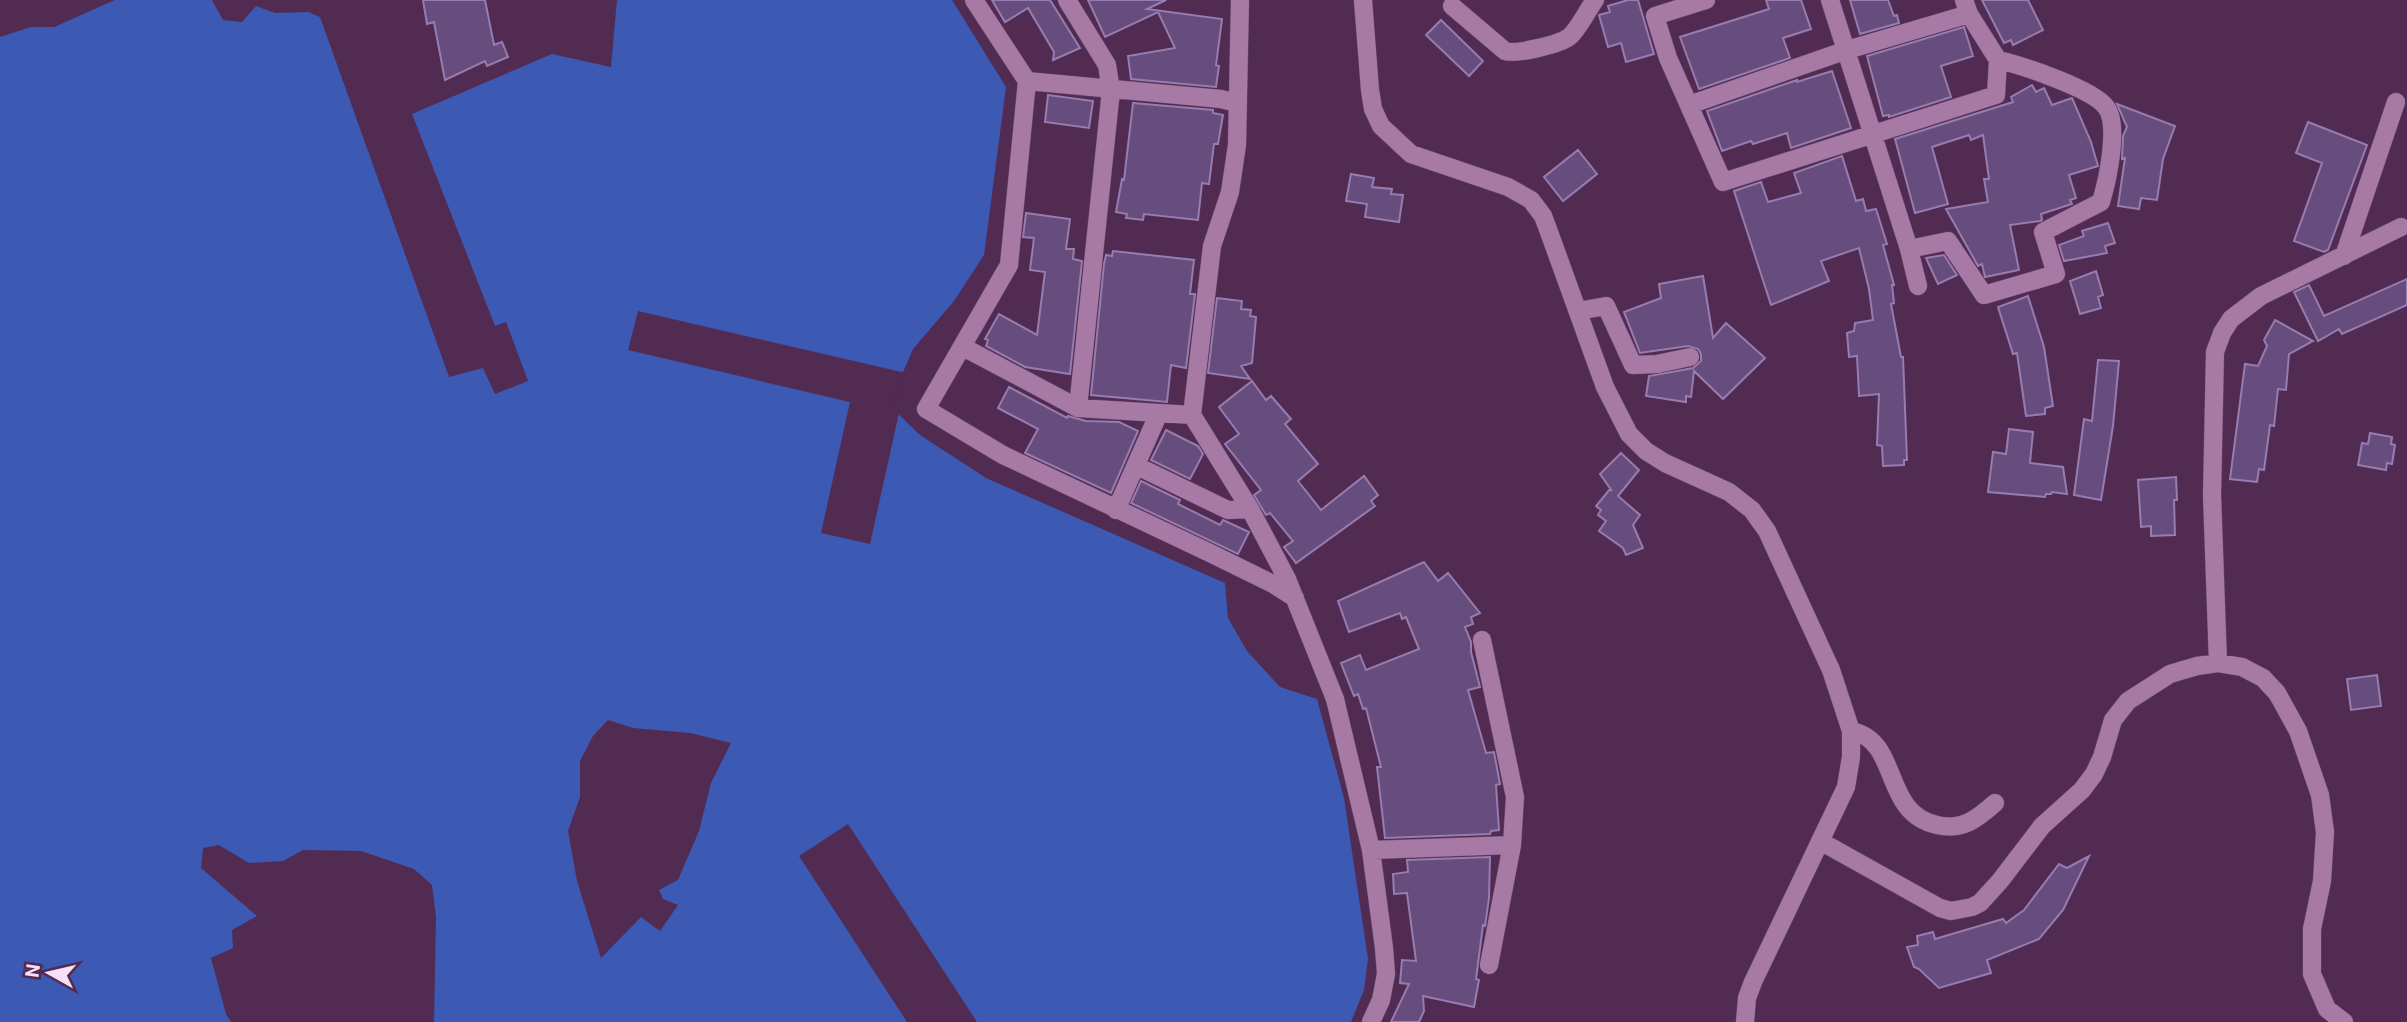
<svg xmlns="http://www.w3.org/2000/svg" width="2407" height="1022" font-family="Roboto,sans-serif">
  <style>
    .water { fill: #3c59b4; fill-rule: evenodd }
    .pier { fill: #522b52 }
    .building { fill: #674d7e; stroke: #977cb0; stroke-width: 2 }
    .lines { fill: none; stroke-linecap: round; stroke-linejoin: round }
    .minor-casing { stroke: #6c4b6c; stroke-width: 19 }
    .minor { stroke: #a67aa5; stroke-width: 18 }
  </style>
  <rect width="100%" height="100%" fill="#522b52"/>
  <path class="water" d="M115 0H212L223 20 242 22 256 6 275 13 308 12 320 17 449 377 483 368 495 394 528 381 506 322 495 326 412 114 552 54 611 67 617 0H952L1006 87 984 255 954 301 913 349 889 405 920 435 986 478 1225 583 1228 618 1247 651 1280 687 1317 699 1344 798 1368 959 1364 990 1351 1022H434L436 917 432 885 414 869 361 851 303 850 283 861 249 863 219 845 203 848 201 868 257 916 232 930 233 948 211 958 226 1014 231 1022H0V37L31 27H54ZM608 720 633 728 690 733 731 743 711 783 699 831 678 880 659 890 663 899 678 905 660 931 641 917 601 958 577 881 568 831 580 797V761L593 736Z"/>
  <path class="pier" d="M638 311 906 373 893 404 903 414 899 413 870 544 821 533 850 402 628 350Z
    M848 824 977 1022H907L799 856Z"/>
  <path class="building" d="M423 0H485L494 45 502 42 508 57 487 66 485 61 445 80 434 22 427 24Z
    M992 0H1050L1080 48 1053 60 1054 52 1028 8 1005 22Z
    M1088 0H1166L1147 9 1222 19 1216 65 1219 66 1216 87 1131 79 1128 56 1175 48 1158 12 1105 37Z
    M1628 0H1638L1654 54 1626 62 1621 43 1608 47 1599 15 1610 12 1608 6Z
    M1766 0H1801L1811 29 1783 38 1790 58 1699 89 1680 37 1769 9Z
    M1850 0H1888L1894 16 1897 15 1899 23 1860 34Z
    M1982 0H2028L2043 30 2013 45 2011 40 2004 43Z
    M1441 20 1483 61 1469 76 1426 35Z
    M1964 27 1973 56 1941 66 1951 97 1889 117V115L1883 116 1867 56Z
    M1832 71 1851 128 1791 148 1787 133 1753 144 1751 141 1722 151 1707 111 1797 80V82Z
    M2032 85 2036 92 2044 88 2052 105 2072 98 2091 142 2098 166 2069 175 2076 198 2070 200 2072 204 2041 214 2042 220 2040 221 2010 225 2019 270 1985 277 1982 264 1978 266 1946 209 1988 202 1984 179H1989L1983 135 1971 140 1969 135 1932 147 1948 204 1915 213 1895 139 2013 102 2011 97Z
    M1048 95 1093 101 1089 128 1045 122Z
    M1133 103 1213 110V113L1223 115 1218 144H1214L1209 184 1202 183 1198 220 1144 214 1143 220 1126 218 1127 214 1116 212 1122 179 1124 180Z
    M2117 104 2175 126 2163 159 2157 200 2141 198 2139 209 2118 206 2125 158 2122 159 2123 136 2127 127Z
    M2308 122 2367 145 2328 250 2324 252 2294 241 2322 163 2296 153Z
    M1578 150 1597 174 1563 201 1544 177Z
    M1842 156 1856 201 1863 199 1866 211 1876 209 1887 244 1883 245 1894 285H1892L1894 303 1891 304 1901 357H1903L1907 460H1904V465L1883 466 1882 446 1877 445 1879 394 1859 396 1857 356 1849 357 1847 333 1854 331 1855 323 1873 320 1869 289 1859 248 1821 261 1829 281 1771 305 1734 191 1761 182 1768 202 1801 193 1794 173Z
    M1351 174 1374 178 1372 187 1392 189 1391 194 1403 195 1399 222 1365 217 1367 204 1346 201Z
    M1026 213 1070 219 1066 249H1074L1073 259 1082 261 1070 374 1025 367 986 346 988 340 985 339 999 314 1037 335 1045 272 1030 270 1034 238 1023 237Z
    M2108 223 2115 243 2105 246 2107 253 2064 261 2059 245 2084 236 2082 231Z
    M1113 251 1194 260 1190 294H1195L1186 368 1171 365 1167 402 1091 395 1104 264 1106 255 1112 256Z
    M1944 255 1957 275 1938 284 1926 258Z
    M2096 271 2103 295 2098 297 2101 308 2080 314 2070 281Z
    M1703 276 1713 338 1726 323 1765 358 1723 399 1694 371 1691 397 1686 396V402L1646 396 1649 376 1693 368 1701 361V354L1698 349 1688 346 1640 353 1624 312 1661 298 1659 284Z
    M2407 279V305L2342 334 2339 329 2318 341 2294 292 2309 285 2324 316Z
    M2028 296 2044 347 2053 406 2045 408V414L2026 416 2017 353 2013 354 1998 307Z
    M1217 298 1242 301 1241 309 1251 310 1250 316 1256 317 1252 363 1241 366 1250 379 1208 373Z
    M2275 320 2313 341 2289 354 2286 390 2278 389 2274 426 2270 425 2264 470 2259 469 2257 482 2230 479 2245 364 2258 366 2267 346 2264 340Z
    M2098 360 2119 361 2113 426 2101 500 2074 495 2084 419 2092 421Z
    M1252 381 1266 400 1271 396 1291 419 1285 424 1318 464 1298 481 1321 510 1364 476 1378 495 1371 501 1375 506 1296 563 1284 547 1293 541 1270 513 1266 515 1254 495 1261 490 1225 444 1239 434 1219 407Z
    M1009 387 1067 418 1068 416 1086 421 1119 422 1138 431 1111 493 1025 453 1038 429 998 408Z
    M2009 429 2033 432 2030 463 2063 467 2067 494 2052 492 2051 494H2046L2045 497 1988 492 1993 452 2006 454Z
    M1166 430 1198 446 1203 454 1190 479 1151 460Z
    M2370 433 2392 437 2391 444 2395 445 2392 464 2387 463 2386 470 2358 465 2362 443 2368 444Z
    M1621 453 1639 470 1618 496 1640 515 1633 525 1643 548 1626 555 1623 548 1599 531 1606 521 1598 515 1601 510 1596 506 1610 489 1612 491 1600 474Z
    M2176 477 2177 500H2174L2175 535 2151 536V526L2141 527 2138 480Z
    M1141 481 1180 500 1178 504 1220 525 1223 520 1249 532 1238 554 1131 503Z
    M1424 562 1438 581 1448 573 1480 613 1471 617 1473 624 1465 627 1471 642V652L1480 687 1468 690 1486 753 1494 752 1500 784 1496 785 1499 830 1491 831 1490 834 1385 838 1377 767H1381L1366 708 1363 709 1358 694 1354 696 1341 663 1360 655 1366 670 1419 649 1406 617 1402 619 1400 613 1349 632 1338 601Z
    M2377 675 2381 706 2351 710 2347 679Z
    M2089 856 2063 910 2039 939 1987 960 1991 973 1939 988 1919 969 1914 967 1907 947 1918 945 1917 936 1933 932 1935 939 2003 919 2006 923 2024 910 2059 864 2067 868Z
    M1490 857 1489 898 1485 926 1483 925 1476 979 1479 980 1474 1007 1423 996 1424 1011 1419 1022H1391L1409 984 1400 983 1402 960 1416 961 1407 893 1394 894 1393 874 1408 872 1407 860Z"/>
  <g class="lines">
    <g class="minor-casing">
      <path id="minor" d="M974 0 1027 81 1009 265 926 409 1003 455 1208 552 1273 584 1295 598
        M1067 0 1107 65 1111 90 1078 408
        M1240 0 1237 145 1230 192 1212 246 1192 415 1250 509 1287 579 1335 699 1371 850 1384 948 1386 974 1381 1000 1371 1022
        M1363 0 1370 90 1373 109 1381 126 1411 154 1508 187 1531 200 1543 216 1549 232 1605 387 1629 434 1646 451 1665 463 1729 492 1752 510 1767 531 1831 670 1851 731V757L1846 787 1753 982 1747 998 1745 1022
        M1706 0 1655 16 1668 58 1723 182 1996 95 1998 60 1969 14 1964 0
        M1830 0 1909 249 1948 241 1984 295 2056 274 2043 232 2101 202C2107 182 2120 125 2106 107 2093 89 2021 65 1998 60
        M1452 6 1505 51C1516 55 1560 44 1569 37 1578 30 1588 9 1595 0
        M1027 81 1221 99 1237 103
        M1689 105 1847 50 1969 14
        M1909 249 1918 286
        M2344 256 2396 102
        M1578 311 1606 306 1633 365 1657 364 1690 357
        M963 347 1078 408 1192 415
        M1137 466 1228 510 1250 509
        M1116 510 1158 415
        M2218 663 2212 495 2215 352 2222 333 2231 319 2261 296 2401 227
        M1851 731C1901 740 1881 813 1937 825 1962 831 1977 819 1995 803
        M1820 841 1940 908 1951 911 1972 907 1980 903 2000 881 2042 826 2082 790 2094 774 2102 757 2113 720 2128 701 2170 674 2197 666 2218 663 2242 667 2263 678 2277 693 2298 731 2320 795 2325 832 2322 881 2312 929V974L2327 1009 2344 1022
        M1371 850 1512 845 1515 797 1482 640
        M1489 965 1512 845"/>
    </g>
    <use href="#minor" class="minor"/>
  </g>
  <g transform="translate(49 973) rotate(278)" stroke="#522b52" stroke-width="5" paint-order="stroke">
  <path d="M0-5L12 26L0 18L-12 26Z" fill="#f7dff6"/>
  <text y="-10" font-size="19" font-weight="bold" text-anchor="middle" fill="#f7dff6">N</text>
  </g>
</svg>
